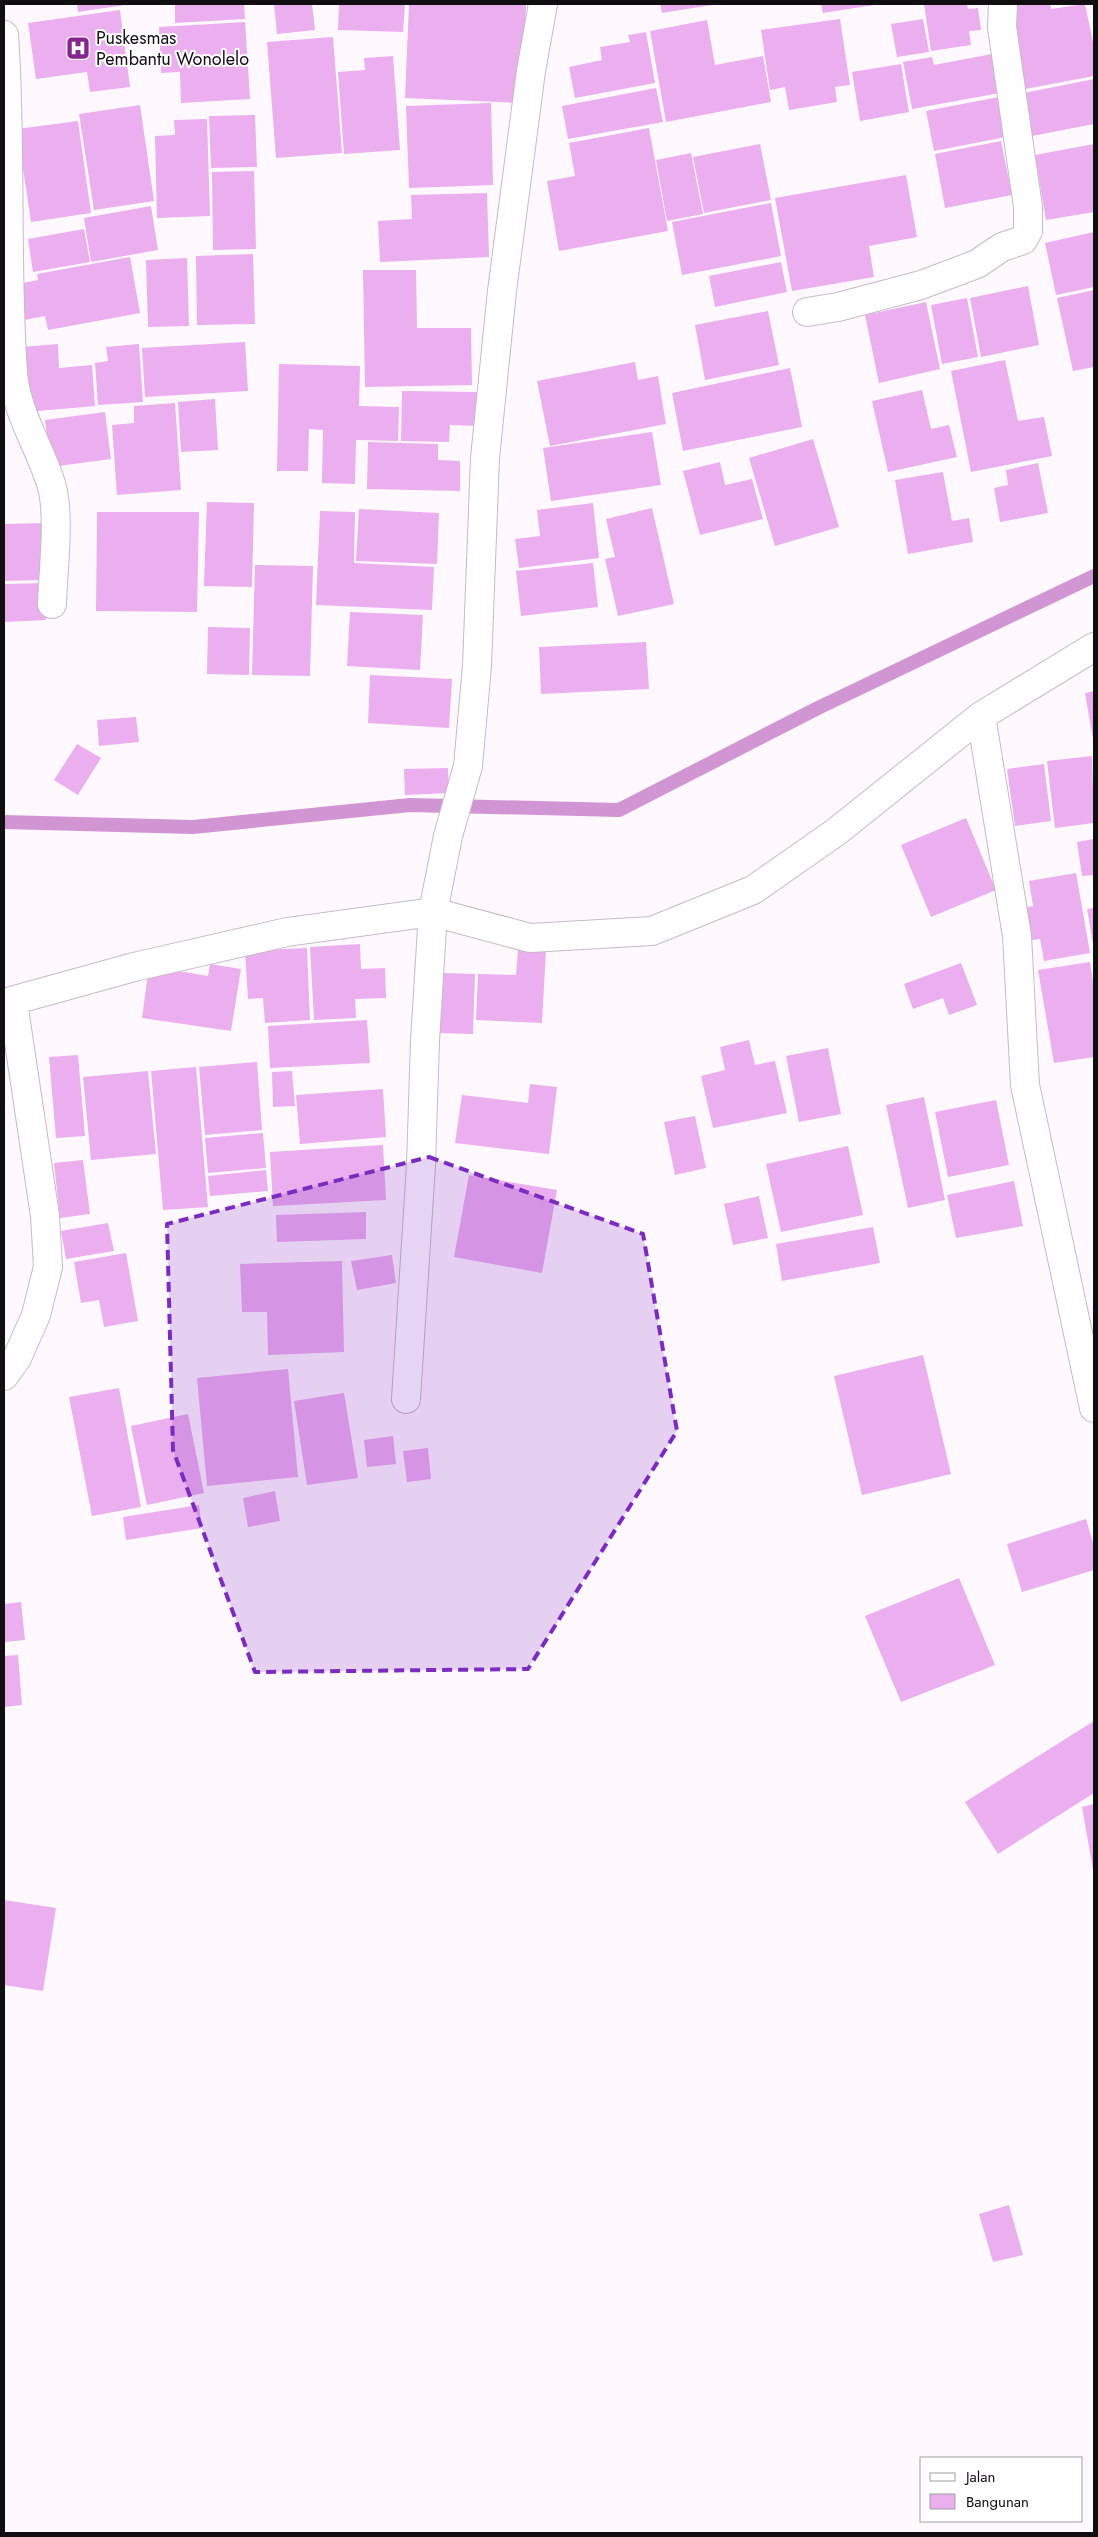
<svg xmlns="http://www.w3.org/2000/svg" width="1098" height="2537" font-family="Jost,sans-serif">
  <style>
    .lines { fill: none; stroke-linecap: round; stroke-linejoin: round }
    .stream { stroke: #d195d4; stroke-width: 14 }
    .building { fill: #ebaeee }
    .minor-casing { stroke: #c4bbc4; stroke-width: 30 }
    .minor { stroke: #fff; stroke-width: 28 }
    .marked { fill: #7b2cbf; fill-opacity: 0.2; stroke: #7b2cbf; stroke-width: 4; stroke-dasharray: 10 6; stroke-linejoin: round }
    .labels { text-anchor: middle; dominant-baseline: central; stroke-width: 4; stroke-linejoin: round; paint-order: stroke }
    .poi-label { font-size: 18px; fill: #110e11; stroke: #fff; text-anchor: start }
  </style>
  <rect width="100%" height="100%" fill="#fff9ff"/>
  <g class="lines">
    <path class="stream" d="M4 822 193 827 410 805 619 810 818 708 1094 576"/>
  </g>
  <path class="building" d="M77 4H125V5L78 12Z
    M175 4H244L245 19 175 23Z
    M274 4H312L315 30 277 34Z
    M339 4H405L403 32 338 30Z
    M409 4H526L522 103 405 98Z
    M660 4H712V5L662 13Z
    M821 4H874V5L823 13Z
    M924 4H967L968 9 978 8 981 30 969 31 971 45 931 51Z
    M1009 4H1050L1051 9 1085 4 1094 47V76L1020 90Z
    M120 10 130 87 90 92 87 72 36 79 28 23Z
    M840 19 850 85 835 87 837 102 789 110 785 87 770 90 761 30Z
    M923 19 929 52 897 57 891 24Z
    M707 20 715 65 763 56 771 102 666 122 650 31Z
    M245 22 250 99 181 103 180 72 161 73 159 27Z
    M646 32 655 83 575 98 569 67 602 60 600 47 630 42 628 35Z
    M333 37 342 153 276 158 267 42Z
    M992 54 1000 93 912 109 903 62 932 57 934 65Z
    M393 56 400 150 344 154 338 72 365 70 364 58Z
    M901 64 909 112 860 121 852 72Z
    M1094 79V124L1032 136 1024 93Z
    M656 88 663 122 568 139 562 106Z
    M1009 95 1016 135 934 151 926 111Z
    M491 103 493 185 409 188 406 106Z
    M140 105 154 201 94 210 79 114Z
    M255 115 257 167 211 168 209 116Z
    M207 119 210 216 157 218 155 136 175 135 174 120Z
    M78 121 91 213 31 222 17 129Z
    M649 128 668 231 559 251 547 181 575 176 569 143Z
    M1001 141 1012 195 945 208 935 154Z
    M760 144 771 200 704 213 693 157Z
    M1094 144V212L1046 220 1035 155Z
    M691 153 703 214 667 221 656 160Z
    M254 171 256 249 213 250 212 172Z
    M906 175 917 237 869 246 874 277 792 291 775 198Z
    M487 193 489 257 380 262 378 221 412 219 411 195Z
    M771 203 781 256 682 275 672 222Z
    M151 206 158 250 91 262 84 218Z
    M84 229 90 262 33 272 28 239Z
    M1094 232V287L1056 295 1045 243Z
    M253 254 255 324 197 325 196 256Z
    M130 257 140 313 48 330 45 316 24 320 18 284 38 280 37 274Z
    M187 258 189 326 148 327 146 260Z
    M781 262 787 292 715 307 709 276Z
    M363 270H416L417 328H471L472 385 365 387Z
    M1028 286 1039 345 981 357 970 298Z
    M1094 290V367L1073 371 1057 298Z
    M967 298 978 357 942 364 931 305Z
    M926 302 940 369 879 383 865 315Z
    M768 311 779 365 705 380 695 325Z
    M245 342 248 391 145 397 142 348Z
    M58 344 59 368 92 365 95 406 26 412 21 347Z
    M139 344 143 402 98 405 95 363 108 361 106 347Z
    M1005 360 1018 421 1044 417 1052 456 971 472 951 371Z
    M635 362 638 380 658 376 666 424 550 446 537 381Z
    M279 364 360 366 359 406 399 407 398 441 356 440 355 484 322 483 323 430 309 429 308 471H277Z
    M790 368 802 427 683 451 672 393Z
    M922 390 931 429 949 425 957 457 888 472 872 401Z
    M402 391 478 392 477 426 450 425 449 442 401 441Z
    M215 399 218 450 181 452 178 402Z
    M175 403 181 490 117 495 112 425 134 423V406Z
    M105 412 111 459 51 467 45 420Z
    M652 432 661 485 551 501 543 448Z
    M813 439 839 527 775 546 749 458Z
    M368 442 438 444V460L460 461V491L367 489Z
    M720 462 725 485 752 479 763 519 700 535 683 471Z
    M1038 463 1048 513 1000 522 994 488 1008 485 1006 470Z
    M943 472 952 521 969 518 973 542 908 554 895 480Z
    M207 502 254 503 252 587 204 586Z
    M593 503 599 558 519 568 515 539 540 536 537 510Z
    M652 508 674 604 618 616 605 559 615 557 606 519Z
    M359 509 439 513 437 564 356 561Z
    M320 511 355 512 354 563 434 567 432 610 316 605Z
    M97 512H199L197 612 96 611Z
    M44 523 45 580 4 581V524Z
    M593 563 598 607 521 616 516 571Z
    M255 565 313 566 310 676 252 675Z
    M45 583 46 620 4 622V584Z
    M350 612 423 615 420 670 347 666Z
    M208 627 250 628 249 675 207 674Z
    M646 642 649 689 541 694 539 647Z
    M370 675 452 679 449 728 368 723Z
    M1094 691V739H1093L1085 693Z
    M136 717 139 742 99 746 97 720Z
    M77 744 101 758 78 795 54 780Z
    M1092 756 1094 823 1055 828 1047 761Z
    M1044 764 1051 821 1015 826 1007 769Z
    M448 768 449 793 405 795 404 769Z
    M966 818 996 890 931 917 901 845Z
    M1094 839V875L1082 876 1077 842Z
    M1076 873 1090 953 1044 961 1040 939 1025 941 1020 908 1033 906 1029 881Z
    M1094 908V944H1093L1087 909Z
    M360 944 361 969 385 968 386 998 355 999 356 1018 314 1020 310 947Z
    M307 948 310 1020 265 1023 263 998 248 999 245 951Z
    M518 949 546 950 542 1023 476 1020 478 974 516 975Z
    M1090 962 1094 988V1057L1054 1063 1038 970Z
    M961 963 977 1005 949 1015 943 998 913 1009 904 984Z
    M210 964 241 969 231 1031 142 1018 149 966 208 976Z
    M439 973 475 974 473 1034 436 1033Z
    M367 1020 370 1063 270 1068 268 1026Z
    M749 1040 755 1065 775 1061 787 1113 713 1128 701 1076 725 1070 720 1047Z
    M828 1048 841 1114 799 1122 786 1056Z
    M78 1055 85 1136 56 1138 49 1057Z
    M257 1062 262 1130 205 1135 199 1067Z
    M196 1067 208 1207 163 1210 151 1071Z
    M148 1071 156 1154 91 1160 83 1077Z
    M292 1071 295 1106 273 1107 272 1072Z
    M530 1084 557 1087 549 1154 455 1143 462 1095 528 1103Z
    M383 1089 386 1137 300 1144 296 1095Z
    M924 1097 945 1200 908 1208 886 1105Z
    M996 1100 1009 1165 948 1177 935 1112Z
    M695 1116 706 1168 675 1175 664 1122Z
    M263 1133 266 1168 208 1173 205 1138Z
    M383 1145 386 1200 273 1206 270 1152Z
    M848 1146 863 1215 781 1232 766 1164Z
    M83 1160 90 1214 60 1218 54 1163Z
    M266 1170 268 1191 210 1196 208 1176Z
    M469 1175 557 1190 542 1273 454 1257Z
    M1014 1181 1023 1226 956 1238 947 1195Z
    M759 1196 768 1238 733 1245 724 1204Z
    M366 1212V1239L277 1242 276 1215Z
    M108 1223 114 1251 66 1259 61 1231Z
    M873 1227 880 1263 782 1281 776 1244Z
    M126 1253 138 1321 104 1327 99 1300 81 1303 74 1262Z
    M392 1255 396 1283 357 1290 351 1261Z
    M342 1261 344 1352 268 1355 267 1312H242L240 1264Z
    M923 1355 951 1474 862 1495 834 1376Z
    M288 1369 298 1477 207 1486 197 1378Z
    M119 1388 141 1507 92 1516 69 1397Z
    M344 1393 358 1478 307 1485 294 1401Z
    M188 1414 204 1493 147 1505 131 1426Z
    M393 1436 396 1464 367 1467 364 1440Z
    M428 1448 431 1479 407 1482 403 1451Z
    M275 1491 280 1521 248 1527 243 1498Z
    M199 1505 202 1528 126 1540 123 1517Z
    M1086 1519 1094 1546V1570L1022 1592 1007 1544Z
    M959 1578 995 1665 901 1702 865 1616Z
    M21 1602 25 1640 4 1642V1604Z
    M18 1655 22 1705 4 1707V1656Z
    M1094 1721V1793L998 1854 965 1802Z
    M1094 1804V1870H1093L1082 1807Z
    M4 1900 56 1908 43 1991 4 1985Z
    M1009 2205 1023 2255 993 2262 979 2214Z"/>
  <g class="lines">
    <g class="minor-casing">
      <path id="minor" d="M4 35C12 147 5 260 13 372 16 414 41 448 52 487 60 518 53 571 52 604
        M807 312 838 307 921 285 977 264 1002 247 1023 240 1028 231V207L1002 27 1003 4
        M981 716 1017 936 1025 1085 1094 1408
        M4 1003 134 967 287 932 433 912 530 938 652 931 753 890 836 832 981 716 1094 647
        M4 1376 17 1358 36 1315 48 1267 45 1216 13 1002
        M406 1399 421 1165 425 1041 433 912 448 836 468 766 477 666 485 458 502 291 531 71 543 4"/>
    </g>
    <use href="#minor" class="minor"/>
  </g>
  <path class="marked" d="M429 1157 643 1234 677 1431 528 1669 255 1672 173 1450 167 1224Z"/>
  <defs>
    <g id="hospital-square" transform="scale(1.25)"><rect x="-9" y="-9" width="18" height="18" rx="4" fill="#87258e" stroke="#fff"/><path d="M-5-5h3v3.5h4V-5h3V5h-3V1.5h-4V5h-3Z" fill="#fff"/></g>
  </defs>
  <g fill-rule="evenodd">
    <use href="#hospital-square" x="78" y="48"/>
  </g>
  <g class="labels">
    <g class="poi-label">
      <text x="96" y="38">Puskesmas<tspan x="96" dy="21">Pembantu Wonolelo</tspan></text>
    </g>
  </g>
  <rect width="1098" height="2537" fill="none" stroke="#110e11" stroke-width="10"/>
  <rect x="920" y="2457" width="162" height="65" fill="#ffffff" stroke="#a09fa0"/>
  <rect x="930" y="2473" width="25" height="8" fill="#ffffff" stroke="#a09fa0"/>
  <text x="966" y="2482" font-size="15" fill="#110e11">Jalan</text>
  <rect x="930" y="2494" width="25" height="15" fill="#ebaeee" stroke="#a09fa0"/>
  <text x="966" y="2507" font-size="15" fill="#110e11">Bangunan</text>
</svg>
